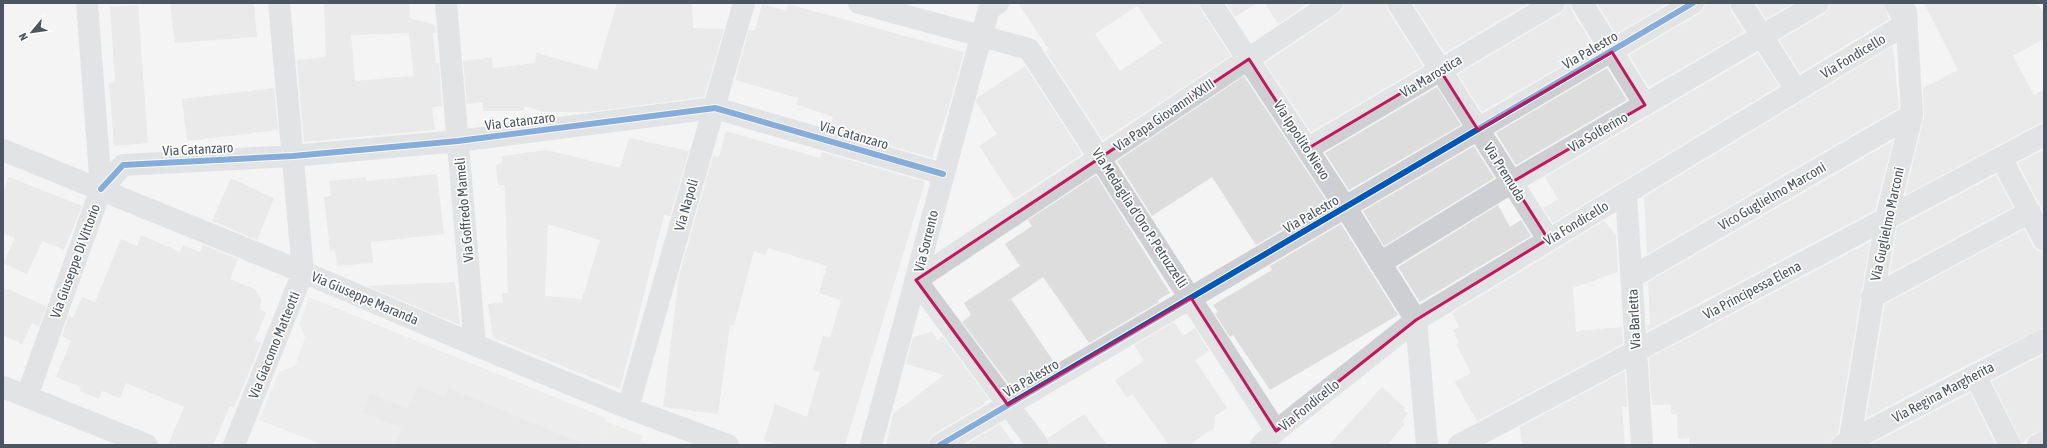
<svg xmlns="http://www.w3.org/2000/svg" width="2047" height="448" font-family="'Asap Condensed',sans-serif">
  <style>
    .commercial { fill: #e4e4e2 }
    .education { fill: #e6e5e6 }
    .building { fill: #ddddde; fill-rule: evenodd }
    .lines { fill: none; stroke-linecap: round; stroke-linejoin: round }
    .minor { stroke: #cdcfd2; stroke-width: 22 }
    .cycleway-casing { stroke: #fff; stroke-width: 8 }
    .cycleway { stroke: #0057b8; stroke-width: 6 }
    .marked { fill: none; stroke: #c2185b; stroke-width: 3; stroke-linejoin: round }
    .labels { text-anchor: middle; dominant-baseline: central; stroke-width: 3.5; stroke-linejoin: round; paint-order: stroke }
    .street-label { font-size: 14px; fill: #4b5660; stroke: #fff }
  </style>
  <rect width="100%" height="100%" fill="#f4f4f4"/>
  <path class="commercial" d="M605 421 643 436 641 441 650 445H599Z"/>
  <path class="education" d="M309 297 606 418 599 445H323L259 420 279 372 295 366 305 338 299 324Z"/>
  <path class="building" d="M170 3H254L257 37 175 43Z
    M330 3H409L410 18 435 25 436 33H433L436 63H439L442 106 432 107 435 130 304 142 297 60 326 57 324 4ZM409 33 414 76 355 81 351 35Z
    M617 3H692L693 28 724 29 704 97 589 112H544L525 106 523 111H483L482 102 467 104 463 61 492 57 493 68 535 63 537 53 597 70Z
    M1018 3H1199L1201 10 1231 56 1103 140 1046 52 1049 50ZM1137 6 1162 43 1120 71 1095 34Z
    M1226 3H1257L1235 17Z
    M1265 3H1309L1278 24Z
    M1344 3H1386L1387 10 1423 66 1311 132 1265 63 1339 13 1343 9Z
    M1413 3H1529L1445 53Z
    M1566 3H1570L1571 10 1594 47 1482 112 1458 74 1560 14 1565 9Z
    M1597 3H1668L1616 34Z
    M1705 3H1729L1730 10 1744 32 1649 87 1629 55 1699 14 1704 9Z
    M1756 3H1793L1766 19Z
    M1830 3H1883L1889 19 1800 73 1779 40 1824 14 1829 9Z
    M1924 3H2038L2044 14V39L2013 56 2034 95 2044 90V123L2038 124 1905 195 1924 118 1923 88 1958 70Z
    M762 4 786 11 788 4 964 52 949 106 932 158 830 128 833 117 796 104 798 98 735 80 749 30H755Z
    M138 5 148 143 114 146 109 83 115 82 110 7Z
    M1893 46 1899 108 1647 254 1644 197Z
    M1758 53 1779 86 1553 223 1543 208 1558 199 1545 177Z
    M1025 66 1082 154 1014 199 979 146 997 134 976 102 978 97Z
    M1607 68 1627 100 1516 165 1496 133Z
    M1244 76 1328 203 1256 245 1212 177 1152 216 1117 161Z
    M1437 87 1461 125 1349 190 1325 153Z
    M274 88 278 130 187 141 182 99Z
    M726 131 820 158 822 152 925 182 845 445H777L764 440 775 404 807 417 820 372 813 370 823 336 830 338 841 300 819 293 827 266 768 248 765 255 754 251 734 325H730L718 414 663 407 679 276 713 156 719 157Z
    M629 138 689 151 670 216 664 215 620 389 493 338 488 304 503 302 502 293H508L505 185H498L496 165 502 163V156L547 150 620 168ZM548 224 600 240 582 299 545 296Z
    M1893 141 1875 210 1647 331V325H1650L1648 282Z
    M1474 146 1494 178 1384 246 1363 211Z
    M2044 149V213L2018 163Z
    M437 174 444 234 371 242 373 263 337 266 335 250 330 251 324 197 331 196 329 181 366 177V181Z
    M1096 175 1170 293 1158 300 1159 302 1089 343 1043 277 1011 299 1054 362 1011 387 962 322 971 315 964 303 1020 266 1005 244 1032 226 1028 220Z
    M1996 175 2013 207 1890 273 1897 227Z
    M9 177 82 206 64 250 42 241 27 274 3 263 15 238 3 233V191Z
    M231 178 274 198 257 240 212 221Z
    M1498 205 1510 227 1521 220 1531 236 1420 302 1398 267Z
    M1604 221 1616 235 1618 272 1573 288 1576 331 1622 327 1623 344 1477 421 1455 382 1471 373 1456 344 1459 343 1453 330 1459 327 1452 313Z
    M1341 224 1398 315 1270 390 1233 335 1230 337 1215 314 1218 312 1213 305 1272 270 1270 266Z
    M2024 229 2033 246 2038 251 2044 252V328L1969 364 1866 418 1885 304Z
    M141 235 180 252 183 245 200 252 203 245 238 259 230 279 255 289 261 299 260 310 266 313 255 340 261 343 234 408 230 406 213 445H168L184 407 126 383 120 398 102 391 99 399 79 391 81 387 56 377 71 341 62 336 69 316 73 318 82 297 95 302 121 239 137 246Z
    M1870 242 1838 433 1832 438 1830 445H1689V438L1678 439 1677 414H1671V405H1652L1649 358Z
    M455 282 460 325 367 286Z
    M3 287 46 306 39 326 32 323 22 344 3 335Z
    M1174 322 1183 336 1195 328 1209 351 1195 360 1227 408 1215 416 1214 428 1189 445H1169L1132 394 1127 398 1115 380 1144 361 1134 345Z
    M932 332 938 340 942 336 989 399 984 402 985 404 934 434 929 439 928 445H886L893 414 944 375 906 364 913 337Z
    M2044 354V430L2032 434 2022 443 1992 381Z
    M1625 371 1627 407H1622L1625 445H1522L1520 427Z
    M418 386 445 397 449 388 586 445H394L402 428 362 412 370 393 409 409Z
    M1382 387 1405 408 1403 410 1408 414 1402 421 1405 424 1387 445H1329Z
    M1970 393 1996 445H1869Z
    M1084 414 1107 445H1050L1048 438Z
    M1000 424 1015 445H965Z"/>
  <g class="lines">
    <path class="minor" d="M446 3 475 345
      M859 3 1029 49 1276 431
      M1211 3 1346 208 1416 320 1427 445
      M1398 3 1548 239
      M1582 3 1645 105
      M1741 3 1796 90
      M1307 149 1554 3
      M3 150 303 272 475 345 628 408 728 445
      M2001 158 2044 240
      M101 189 123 165 293 156 458 141 715 108 943 174
      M1626 193 1642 445
      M1380 263 1512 182 1818 3
      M1632 277 1912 115
      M1872 297 2030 212
      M1975 375 2010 445
      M3 387 147 445
      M27 396 101 189 87 3
      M628 408 744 3
      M234 445 303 272 279 3
      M871 445C911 300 948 154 989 9L998 3
      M940 445 1693 3
      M1038 445 916 280 1332 3
      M1261 445 1276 431 1416 320 1906 24 1895 3
      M1459 445 2044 135
      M1842 445 2044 340
      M1849 445 1886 219 1912 115 1906 12
      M2038 445 2044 442"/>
    <g class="cycleway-casing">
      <path id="cycleway" d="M101 189 123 165 293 156 458 141 715 108 943 174
        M940 445 1693 3"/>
    </g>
    <use href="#cycleway" class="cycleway"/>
  </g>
  <path d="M0 0H2047V448H0ZM1612 52 1645 105 1512 182 1548 239 1416 320 1276 431 1191 298 1008 405 916 280 1249 59 1307 149 1440 70 1478 130Z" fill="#f4f4f4" fill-opacity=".55" fill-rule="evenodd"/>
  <path class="marked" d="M1612 52 1645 105 1512 182 1548 239 1416 320 1276 431 1191 298 1008 405 916 280 1249 59 1307 149 1440 70 1478 130Z"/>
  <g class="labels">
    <g class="street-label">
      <text transform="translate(1590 50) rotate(-30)">Via Palestro</text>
      <text transform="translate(1853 56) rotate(-31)">Via Fondicello</text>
      <text transform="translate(1431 76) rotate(-31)">Via Marostica</text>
      <text transform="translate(1164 115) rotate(-34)">Via Papa Giovanni XXIII</text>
      <text transform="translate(520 121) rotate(-7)">Via Catanzaro</text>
      <text transform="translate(1598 132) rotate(-30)">Via Solferino</text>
      <text transform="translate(854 135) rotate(16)">Via Catanzaro</text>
      <text transform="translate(1302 140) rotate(57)">Via Ippolito Nievo</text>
      <text transform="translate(198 149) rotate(-3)">Via Catanzaro</text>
      <text transform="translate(1505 172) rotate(58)">Via Premuda</text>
      <text transform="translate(1772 196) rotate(-30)">Vico Guglielmo Marconi</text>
      <text transform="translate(686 205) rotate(-74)">Via Napoli</text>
      <text transform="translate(464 210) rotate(-95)">Via Goffredo Mameli</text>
      <text transform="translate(1311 214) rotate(-30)">Via Palestro</text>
      <text transform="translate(1140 218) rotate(57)">Via Medaglia d'Oro P. Petruzzelli</text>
      <text transform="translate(1576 223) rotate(-31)">Via Fondicello</text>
      <text transform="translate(1887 224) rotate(-78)">Via Guglielmo Marconi</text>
      <text transform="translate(926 241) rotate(-76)">Via Sorrento</text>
      <text transform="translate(75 261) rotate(-70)">Via Giuseppe Di Vittorio</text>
      <text transform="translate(1752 290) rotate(-28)">Via Principessa Elena</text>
      <text transform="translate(365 298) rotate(23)">Via Giuseppe Maranda</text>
      <text transform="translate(1634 319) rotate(-93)">Via Barletta</text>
      <text transform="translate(274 345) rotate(-68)">Via Giacomo Matteotti</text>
      <text transform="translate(1031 378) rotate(-30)">Via Palestro</text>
      <text transform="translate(1943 392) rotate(-28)">Via Regina Margherita</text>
      <text transform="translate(1309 405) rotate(-39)">Via Fondicello</text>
    </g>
  </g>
  <rect width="2047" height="448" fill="none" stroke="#4b5660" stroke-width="8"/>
  <g transform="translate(32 32) rotate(241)" stroke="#ffffff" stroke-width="3" paint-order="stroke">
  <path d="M0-3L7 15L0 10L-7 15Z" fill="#4b5660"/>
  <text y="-6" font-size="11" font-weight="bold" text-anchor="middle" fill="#4b5660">N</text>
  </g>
</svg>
